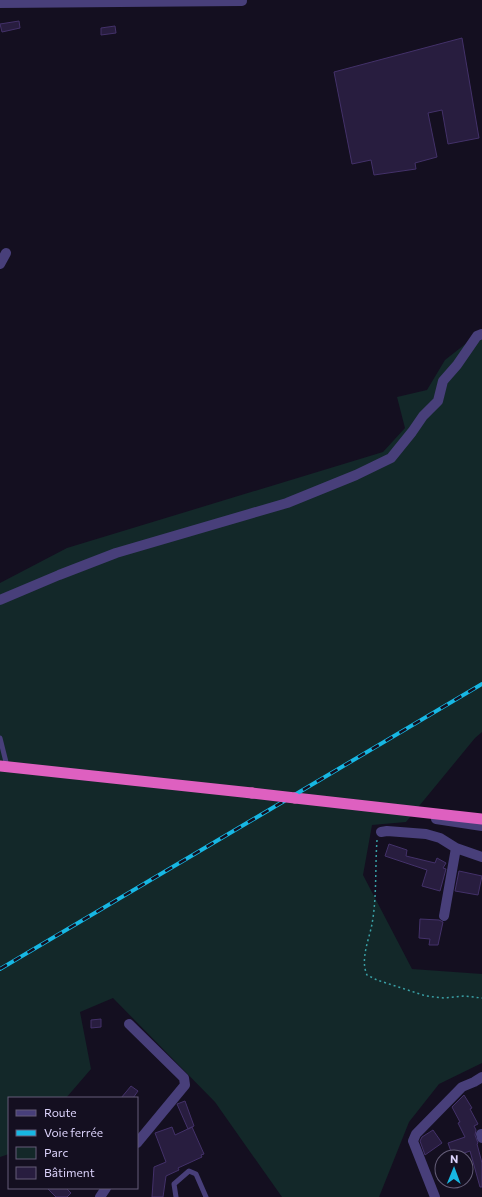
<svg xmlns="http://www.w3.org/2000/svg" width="482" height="1197" font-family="Commissioner,sans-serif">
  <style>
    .green { fill: #132829 }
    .building { fill: #281d3f; stroke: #433169 }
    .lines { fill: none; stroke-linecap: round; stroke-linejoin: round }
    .path { stroke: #3aa1a7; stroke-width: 1.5; stroke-dasharray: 2 3; stroke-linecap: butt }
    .service { stroke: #483f7a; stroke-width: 5 }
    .minor { stroke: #483f7a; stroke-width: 10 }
    .tertiary { stroke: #483f7a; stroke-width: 10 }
    .trunk { stroke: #de60c0; stroke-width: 11 }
    .rail-casing { stroke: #17b7e3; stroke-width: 4 }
    .rail { stroke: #140f20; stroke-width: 2.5; stroke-dasharray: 8; stroke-linecap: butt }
    .trunk-bridge { stroke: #de60c0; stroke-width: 11 }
  </style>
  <rect width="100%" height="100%" fill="#140f20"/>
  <path class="green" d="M482 331V732L475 738 406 822 372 825 363 875 412 969 482 974V1063L439 1084 409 1122 379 1197H282L215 1102 113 998 80 1012 91 1069 66 1098H9V1154L0 1157V583L67 548 383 452 405 428 397 397 427 390 445 360Z"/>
  <path class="building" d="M19 21 20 28 2 32 0 24Z
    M115 26 116 33 101 35V28Z
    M462 38 479 138 448 144 442 110 428 113 437 157 415 163 416 169 374 175 371 160 352 164 334 72Z
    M389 844 407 850 406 856 435 863 437 858 446 863 443 868 446 869 440 891 422 886 427 870 385 856Z
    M459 871 482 876 478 895 455 891Z
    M420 919 439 920 443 922 438 945H429L430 939 419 938Z
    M101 1019V1027L91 1028V1020Z
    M131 1086 138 1091 133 1098H121Z
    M464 1095 472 1108 470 1109 478 1124 474 1126 476 1130 475 1135 478 1143 477 1144 482 1163V1187H480L470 1151 453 1157 448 1143 465 1137 458 1123 460 1122 452 1107Z
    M185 1101 194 1126 188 1129 177 1104Z
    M172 1127 175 1135 192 1127 204 1154 201 1155 202 1157 178 1168 179 1170 166 1176 163 1197H152L154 1167 166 1162 155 1133Z
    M433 1130 442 1143 425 1155 420 1141 422 1137Z
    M47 1188H66L71 1193 67 1197H56Z"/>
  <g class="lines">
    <path class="path" d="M377 840C375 867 377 896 372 924 369 940 360 959 367 975L377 980 426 996 444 998 464 996 482 998"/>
    <path class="service" d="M0 738 7 766
      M176 1197 174 1184 189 1171 196 1174 206 1197"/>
    <path class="minor" d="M0 3 242 1
      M0 264 6 253
      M0 600 59 575 116 553 287 503 356 475 391 458 412 432 423 416 438 401 443 381 457 365 477 336 482 334
      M381 832 387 831 426 834 440 838 456 848 482 857
      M444 916 456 848
      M129 1024 184 1078 185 1085 137 1143
      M481 1134 482 1138
      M100 1197 106 1188
      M435 1197 413 1141 416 1134 462 1087 474 1082 482 1077"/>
    <path class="tertiary" d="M436 819 482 826"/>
    <path class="trunk" d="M0 766 252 793
      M295 798 482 819"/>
    <g class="rail-casing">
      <path id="rail" d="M0 969 482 684"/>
    </g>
    <use href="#rail" class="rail"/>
    <path class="trunk-bridge" d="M252 793 295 798"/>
  </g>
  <rect x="8" y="1097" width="130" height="92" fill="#140f20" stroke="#645d78"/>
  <rect x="16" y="1110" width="20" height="6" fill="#483f7a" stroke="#645d78"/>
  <text x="44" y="1117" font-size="12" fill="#dcd3fb">Route</text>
  <rect x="16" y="1130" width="20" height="6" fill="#17b7e3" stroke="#645d78"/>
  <text x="44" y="1137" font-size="12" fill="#dcd3fb">Voie ferrée</text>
  <rect x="16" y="1147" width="20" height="12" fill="#132829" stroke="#645d78"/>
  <text x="44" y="1157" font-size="12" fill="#dcd3fb">Parc</text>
  <rect x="16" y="1167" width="20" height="12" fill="#281d3f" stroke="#645d78"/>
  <text x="44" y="1177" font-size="12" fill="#dcd3fb">Bâtiment</text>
  <g transform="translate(454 1169) rotate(1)"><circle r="19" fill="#140f20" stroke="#645d78"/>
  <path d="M0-3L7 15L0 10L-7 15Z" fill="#17b7e3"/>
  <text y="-6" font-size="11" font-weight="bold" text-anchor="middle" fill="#dcd3fb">N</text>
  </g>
</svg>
